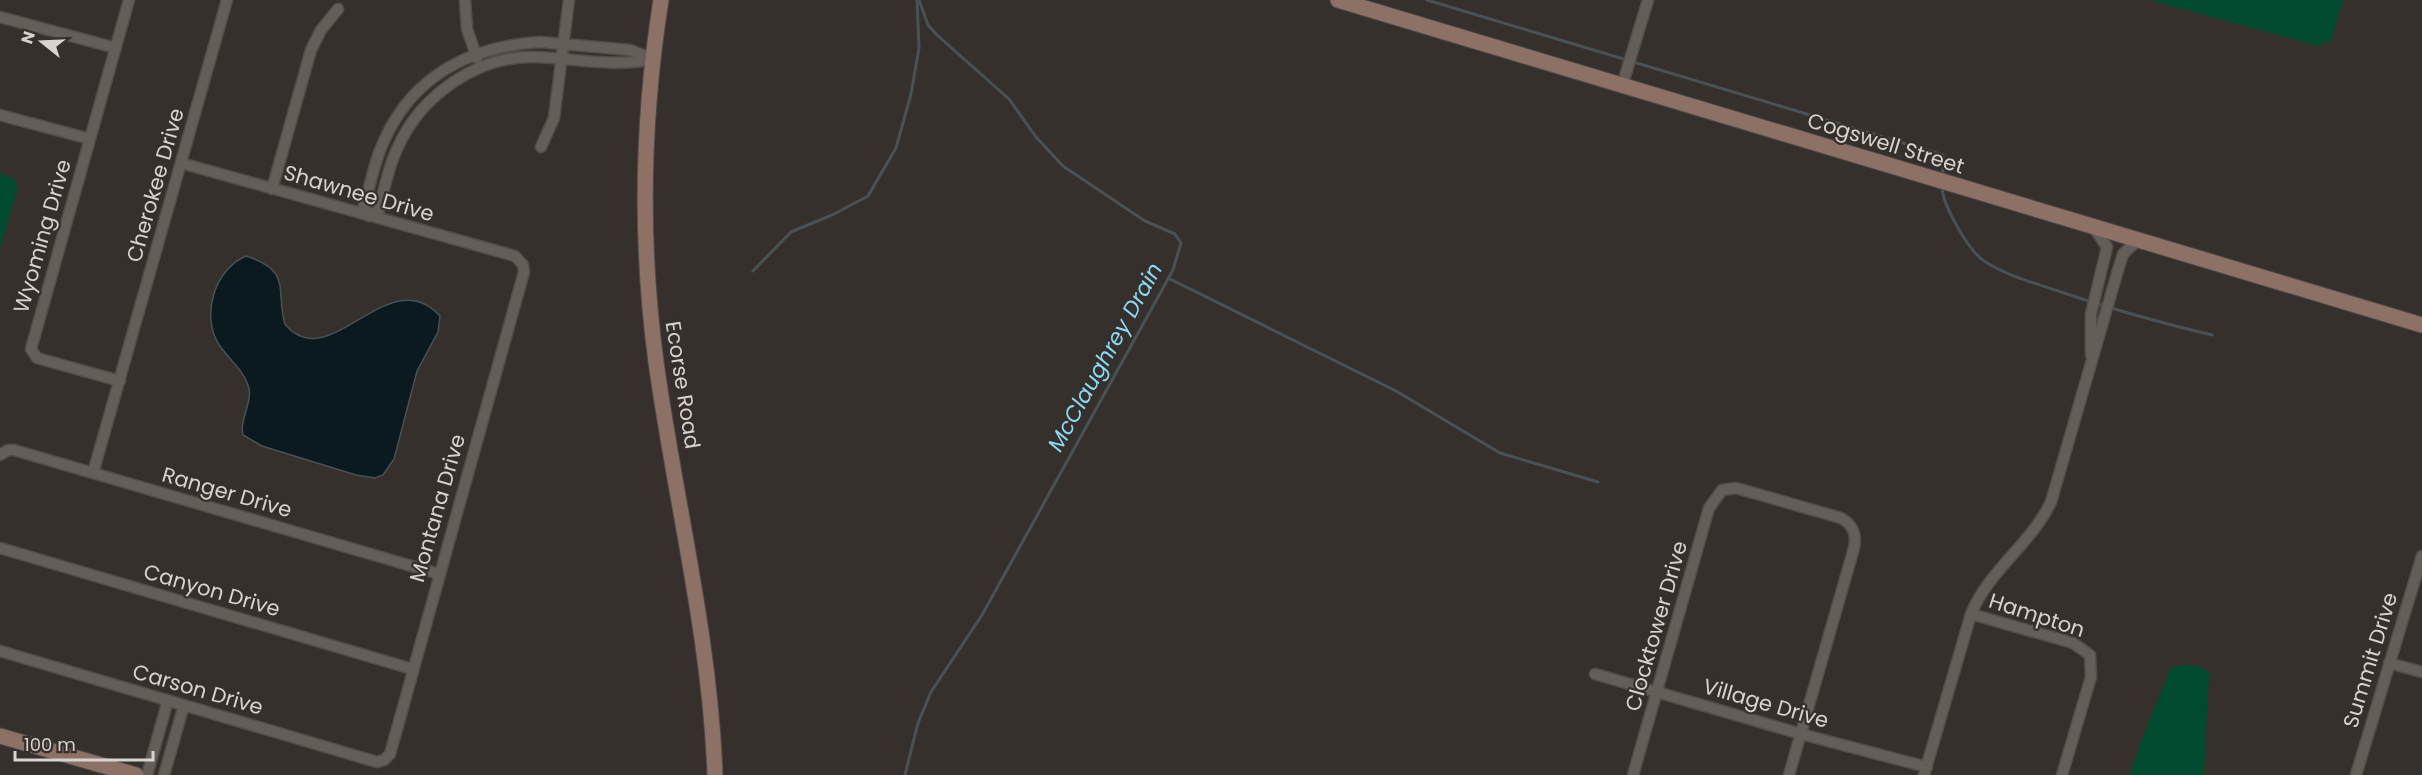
<svg xmlns="http://www.w3.org/2000/svg" width="2422" height="775" font-family="Poppins,sans-serif">
  <style>
    .green { fill: #004b2f }
    .water { fill: #0b1a1f; stroke: #485254; stroke-width: 1.5 }
    .lines { fill: none; stroke-linecap: round; stroke-linejoin: round }
    .stream { stroke: #485254; stroke-width: 3 }
    .street-casing { stroke: #504c49; stroke-width: 13 }
    .secondary-casing { stroke: #504c49; stroke-width: 17 }
    .street { stroke: #645e59; stroke-width: 10 }
    .secondary { stroke: #8d7066; stroke-width: 15 }
    .labels { text-anchor: middle; dominant-baseline: central; stroke-width: 4.5; stroke-linejoin: round; paint-order: stroke }
    .street-label { font-size: 21px; fill: #d6d3d0; stroke: #35302b }
    .water-label { font-size: 22px; font-style: italic; fill: #89daf6; stroke: #35302b }
  </style>
  <rect width="100%" height="100%" fill="#35302b"/>
  <path class="green" d="M2150 0H2343L2331 41 2318 46Z
    M0 173 16 180 17 191 0 249Z
    M2185 665 2201 667 2209 672 2204 775H2130L2140 744 2171 667Z"/>
  <path class="water" d="M246 256C293 271 275 290 285 324 329 378 389 259 440 316L438 332 417 371 394 459 383 475 375 478 356 475 262 446 243 435C239 418 254 402 248 385 243 369 227 358 218 343 201 314 215 269 246 256Z"/>
  <g class="lines">
    <path class="stream" d="M1427 0 1943 155V177
      M1942 186C1942 205 1969 251 1984 261 2007 276 2035 283 2061 292 2111 309 2161 323 2212 335
      M753 271 791 232 832 215 868 196 896 148 911 94 919 48 917 0
      M1168 278 1396 391 1500 453 1598 482
      M905 775 918 723 931 692 982 615 1173 270 1181 243 1175 234 1145 221 1063 166 1036 137 1009 99 937 35 928 25 919 0"/>
    <g class="street-casing">
      <path id="street" d="M465 0 467 29 477 58
        M0 17 116 48
        M540 42 630 50 653 59C614 68 575 58 534 57 476 56 420 96 397 149 388 168 384 190 379 210L369 216 364 206C369 189 373 170 379 153 406 80 465 47 540 42Z
        M1622 86 1648 0
        M0 115 90 139
        M541 147 554 118 569 0
        M272 189 311 50 321 30 338 9
        M2091 355V314L2107 247 2094 228
        M120 381 37 358 31 349 129 0
        M0 455 8 450H14L439 574
        M93 473 227 0
        M0 548 412 669
        M1971 614 2073 643 2090 655 2091 677 2062 775
        M0 651 377 762 384 760 390 754 524 272 523 265 515 256 181 163
        M2389 663 2422 672
        M1595 674 1801 734 1927 767
        M147 775 168 700
        M164 775 184 705
        M1633 775 1709 508 1722 490 1736 488 1841 518C1853 525 1857 534 1854 548L1789 775
        M1924 775 1971 614C1989 570 2031 544 2051 502L2118 270 2123 254 2138 240
        M2356 775 2422 556"/>
    </g>
    <g class="secondary-casing">
      <path id="secondary" d="M661 0C642 120 640 242 656 362 675 500 710 635 715 775
        M1338 0 2422 325
        M0 736 136 775"/>
    </g>
    <use href="#street" class="street"/>
    <use href="#secondary" class="secondary"/>
  </g>
  <g class="labels">
    <g class="street-label">
      <text transform="translate(1886 143) rotate(17)">Cogswell Street</text>
      <text transform="translate(155 185) rotate(-74)">Cherokee Drive</text>
      <text transform="translate(359 193) rotate(16)">Shawnee Drive</text>
      <text transform="translate(42 236) rotate(-74)">Wyoming Drive</text>
      <text transform="translate(683 385) rotate(81)">Ecorse Road</text>
      <text transform="translate(227 492) rotate(16)">Ranger Drive</text>
      <text transform="translate(437 508) rotate(-74)">Montana Drive</text>
      <text transform="translate(212 590) rotate(16)">Canyon Drive</text>
      <text transform="translate(2037 615) rotate(18)">Hampton</text>
      <text transform="translate(1656 626) rotate(-74)">Clocktower Drive</text>
      <text transform="translate(2370 660) rotate(-73)">Summit Drive</text>
      <text transform="translate(198 689) rotate(16)">Carson Drive</text>
      <text transform="translate(1766 703) rotate(16)">Village Drive</text>
    </g>
    <g class="water-label">
      <text transform="translate(1105 357) rotate(-61)">McClaughrey Drain</text>
    </g>
  </g>
  <g transform="translate(42 42) rotate(288)" stroke="#35302b" stroke-width="4.5" paint-order="stroke">
  <path d="M0-4.5L10 22L0 15L-10 22Z" fill="#d6d3d0"/>
  <text y="-9" font-size="16" font-weight="bold" text-anchor="middle" fill="#d6d3d0">N</text>
  </g>
  <path d="M15 751v9h138v-9" fill="none" stroke="#d6d3d0" stroke-width="3"/>
  <text x="24" y="751" font-size="18" fill="#d6d3d0" stroke="#35302b" stroke-width="4.5" paint-order="stroke">100 m</text>
</svg>
